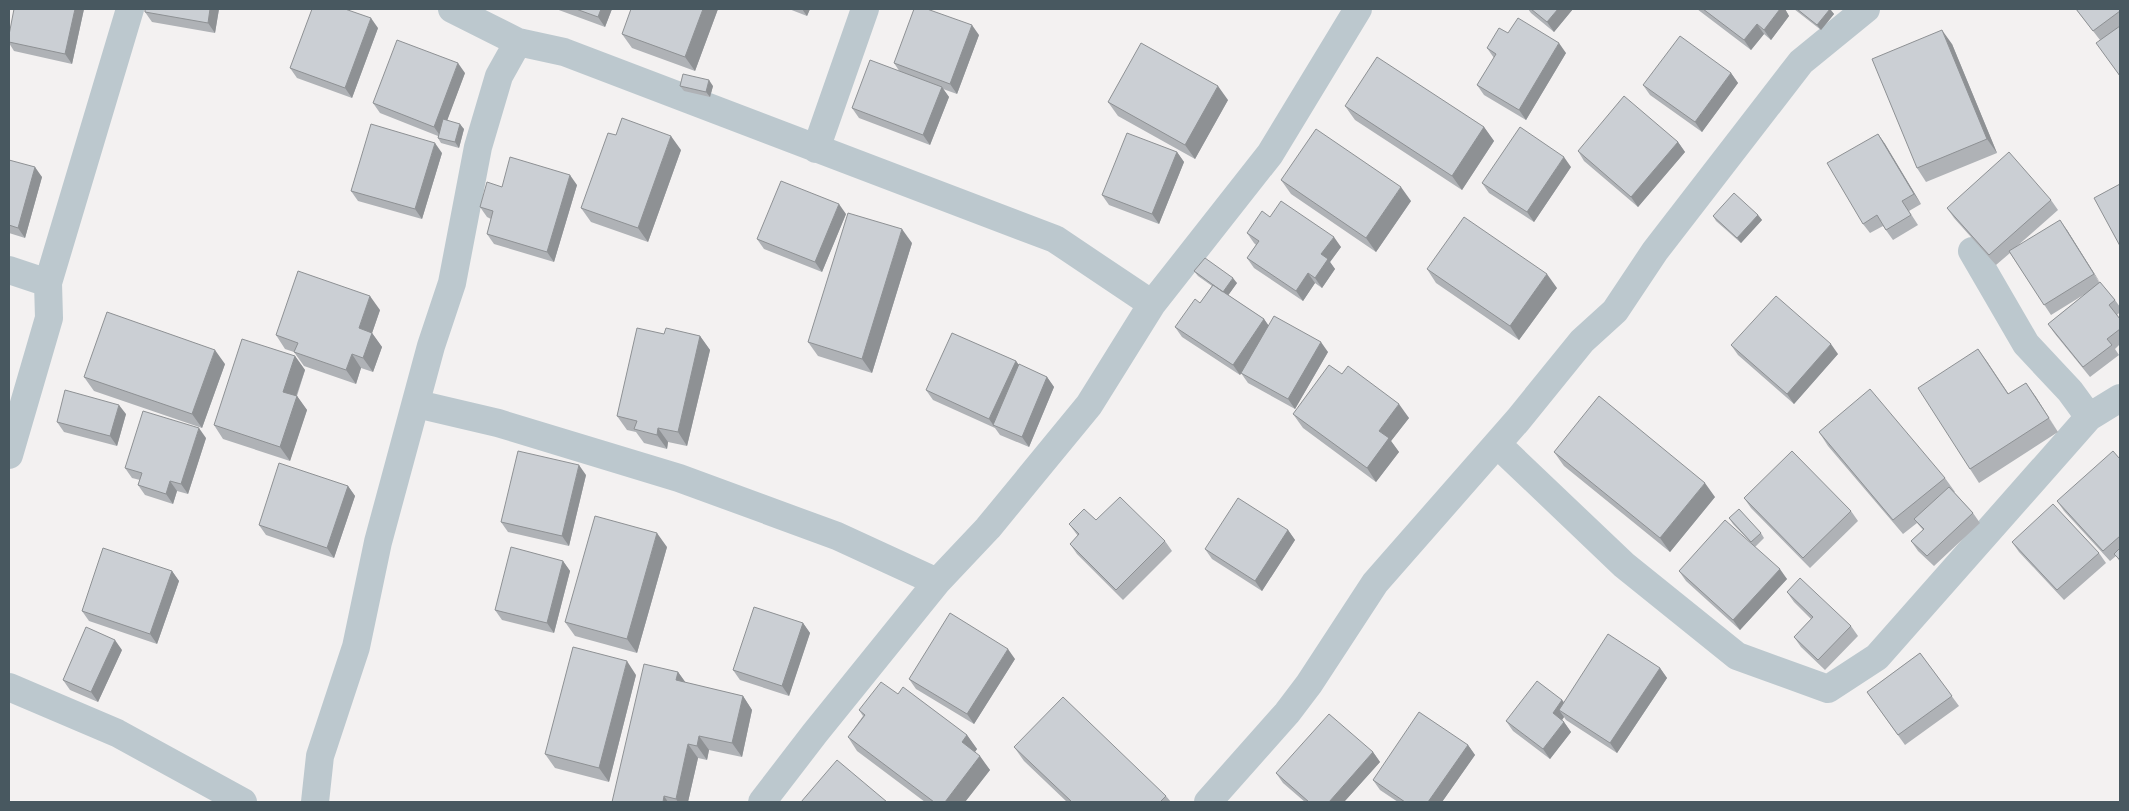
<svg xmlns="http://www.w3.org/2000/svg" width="2129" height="811" font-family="Signika,sans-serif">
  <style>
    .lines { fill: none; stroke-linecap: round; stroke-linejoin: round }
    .minor { stroke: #bcc8ce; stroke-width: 28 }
    .wall { fill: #afb2b6 }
    .shaded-wall { fill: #8e9194 }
    .building { fill: #cbcfd4; stroke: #8e9194 }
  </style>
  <rect width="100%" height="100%" fill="#f3f1f1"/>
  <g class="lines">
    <path class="minor" d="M452 9 518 42 564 52 1055 239 1152 304
      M816 149 865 9
      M1972 251 2026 344 2070 391 2089 417 2120 398
      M9 270 48 283 49 318 9 455
      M48 283 130 9
      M417 404 498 423 679 478 837 536 937 582
      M1497 444 1624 565 1737 656 1828 689 1877 657 2089 417
      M9 687 117 733 243 802
      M315 802 320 756 356 647 378 542 431 346 452 283 478 147 499 76 518 42
      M762 802 815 733 937 582 988 528 1089 405 1152 304 1270 154 1358 9
      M1208 802 1287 713 1309 684 1375 583 1518 420 1582 341 1615 311 1655 251 1801 62 1866 9"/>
  </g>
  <path class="wall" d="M84 9 72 64 14 51 9 43V35Z
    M219 9 215 33 152 22 145 12Z
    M556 9H612L605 27Z
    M718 9 695 71 632 48 622 34Z
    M789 9H810L807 16Z
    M1528 9H1573L1554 32 1531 13Z
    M1697 9H1785L1789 16 1771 40 1764 34 1751 50Z
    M1794 9H1830L1834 14 1821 30Z
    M2076 9H2120V77L2100 40Z
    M378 28 352 98 297 78 290 68Z
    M1508 33 1566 53 1526 120 1484 95 1477 85 1494 58 1487 48Z
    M979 35 957 94 943 89 949 97 930 145 859 118 852 108 900 72 894 63Z
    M1952 44 1997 153 1926 182 1917 168Z
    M465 73 447 120 464 129 459 148 441 143 438 138V136L380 113 373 103Z
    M1731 73 1738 83 1702 132 1650 95 1643 85Z
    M680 86H713L710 97 684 91Z
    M1228 100 1195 159 1118 116 1108 102Z
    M1345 106 1484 127 1494 141 1462 190 1355 120Z
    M1878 134 1885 144 1921 204 1909 211 1918 225 1893 240 1883 226 1870 233 1863 224Z
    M1678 142 1685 152 1638 207 1584 161 1578 151Z
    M681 150 648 242 591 222 581 208Z
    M1177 152 1184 162 1159 224 1109 205 1102 195Z
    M442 153 422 219 358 201 351 191Z
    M9 160 42 177 25 238 9 233Z
    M1571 167 1534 222 1489 193 1482 183Z
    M1281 180 1411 201 1376 252 1291 194Z
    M577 185 554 262 494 244 487 234 491 219 487 217 480 207 502 187Z
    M2051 200 2058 210 2016 247 2067 230 2099 282 2115 300 2120 307V312L2117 315 2120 319V344L2115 349 2119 355 2090 377 2055 334 2048 324 2085 294 2051 315 2010 253 1996 265 1954 218 1947 208Z
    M846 214 822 272 764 249 757 239Z
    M1758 215 1762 220 1741 243 1716 221 1713 216Z
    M1270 217 1341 247 1330 262 1335 269 1322 288 1315 283 1303 301 1254 268 1247 258 1256 245 1254 243 1247 233Z
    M912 243 872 373 818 356 808 342Z
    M1427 269 1557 288 1519 340 1436 283Z
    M1194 271 1237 283 1228 295 1264 319 1268 325 1328 352 1295 409 1248 383 1241 373 1240 375 1182 337 1175 327 1200 303 1212 286 1198 276Z
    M380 310 372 333 382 347 373 372 361 368 356 384 304 366 294 352 285 349 276 335Z
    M664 334 700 336 710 350 687 446 668 442 667 449 644 443 636 432 627 430 617 416Z
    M1731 345 1838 354 1794 404 1738 355Z
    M1978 349 2008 394 2026 383 2058 432 1979 483 1970 469Z
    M295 356 305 370 297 396 307 410 290 461 223 439 214 425Z
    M1016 361 1019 365 1047 377 1054 387 1029 447 1000 435 995 428 933 400 926 390Z
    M225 364 202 428 94 391 84 377Z
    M1342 374 1409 418 1391 441 1399 452 1376 482 1303 428 1293 414Z
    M126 414 117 446 64 432 57 422Z
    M1819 432 1945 478 1955 492H1954L1973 513 1980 523 1934 566 1918 551 1911 541 1923 530 1917 523 1903 534 1828 446Z
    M206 438 188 494 177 491 173 504 145 495 138 485 140 480 132 478 125 468Z
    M1554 452 1715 497 1670 552 1564 466Z
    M2120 457V562L2116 556 2110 561 2064 511 2057 501Z
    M586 475 569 546 508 532 501 522Z
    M348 486 355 496 334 558 266 535 259 525Z
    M1744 498 1851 511 1858 521 1810 568 1751 508Z
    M1729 518 1761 533 1764 538 1755 547 1787 579 1740 630 1686 581 1679 571 1753 545 1733 524Z
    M1096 520 1165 541 1172 551 1123 600 1077 554 1070 544 1078 536 1069 524Z
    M1288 530 1295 540 1262 591 1212 559 1205 549Z
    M2012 542 2099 553 2106 563 2064 600 2019 552Z
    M667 547 637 653 575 636 565 622Z
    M563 561 570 571 554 633 502 620 495 610Z
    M172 571 179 581 157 644 89 621 82 611Z
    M1787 592 1851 626 1858 636 1825 670 1801 647 1794 637 1811 619 1794 602Z
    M803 623 810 633 789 696 740 680 733 670Z
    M122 650 98 702 70 690 63 680Z
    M1920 653 1959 706 1905 745 1867 692Z
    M1015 659 974 724 916 689 909 679Z
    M1660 668 1667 678 1617 753 1566 720 1564 717 1562 720 1564 722 1571 732 1550 759 1513 731 1506 721 1562 700 1564 702Z
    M678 672 686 683 743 696 752 710 742 757 709 750 707 760 698 758 688 802H612Z
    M636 675 609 782 555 768 545 754Z
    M898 694 967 735 977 749 975 752 990 770 965 802H925L857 751 848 737 863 716 859 710Z
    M1468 745 1475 755 1442 802H1398L1380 790 1373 780Z
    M1014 747 1166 796 1171 802H1067L1024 761Z
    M1373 752 1380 762 1344 802H1305L1283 783 1276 773Z"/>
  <path class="shaded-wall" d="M75 9H84L72 64 65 54Z
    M210 9H219L215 33 208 23Z
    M601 9H612L605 27 598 17Z
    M703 9H718L695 71 685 57Z
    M802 9H810L807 16Z
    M1558 9H1573L1554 32 1547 22Z
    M1780 9H1785L1789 16 1771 40 1764 30Z
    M1830 9 1834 14 1821 30 1817 25Z
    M371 18 378 28 352 98 345 88Z
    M1757 24 1764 34 1751 50 1744 40Z
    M972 25 979 35 957 94 950 84Z
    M1942 30 1952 44 1997 153 1987 139Z
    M1559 43 1566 53 1526 120 1519 110Z
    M458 63 465 73 441 137 434 127Z
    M1731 73 1738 83 1702 132 1695 122Z
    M709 80 713 86 710 97 706 92Z
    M1218 86 1228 100 1195 159 1185 145Z
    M942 87 949 97 930 145 923 135Z
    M460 124 464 129 459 148 455 142Z
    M1484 127 1494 141 1462 190 1452 176Z
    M1878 134 1885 144 1921 204 1914 194Z
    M671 136 681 150 648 242 638 228Z
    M1678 142 1685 152 1638 207 1631 197Z
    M435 143 442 153 422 219 415 209Z
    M1177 152 1184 162 1159 224 1152 214Z
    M1564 157 1571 167 1534 222 1527 212Z
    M35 167 42 177 25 238 18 228Z
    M570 175 577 185 554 262 547 252Z
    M1401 187 1411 201 1376 252 1366 238Z
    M839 204 846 214 822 272 815 262Z
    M1758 215 1762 220 1741 243 1737 238Z
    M2060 220 2067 230 2101 284 2094 274Z
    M902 229 912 243 872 373 862 359Z
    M1334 237 1341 247 1330 262 1335 269 1322 288 1315 278 1321 254Z
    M1308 273 1315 283 1303 301 1296 291Z
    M1547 274 1557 288 1519 340 1510 326Z
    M1233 278 1237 283 1227 297 1223 292Z
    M370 296 380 310 369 342 359 328Z
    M1264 319 1271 329 1240 375 1233 365Z
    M372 333 382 347 373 372 363 358Z
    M700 336 710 350 687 446 678 432Z
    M1321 342 1328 352 1295 409 1288 399Z
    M1831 344 1838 354 1794 404 1787 394Z
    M1978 349 1988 363 2018 408 2008 394Z
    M215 350 225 364 202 428 192 414Z
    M352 354 361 368 356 384 346 370Z
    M295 356 305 370 293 405 283 392Z
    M1016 361 1023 371 994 426 989 419Z
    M1047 377 1054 387 1029 447 1022 437Z
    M2026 383 2036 397 2058 432 2049 418Z
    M297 396 307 410 290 461 280 447Z
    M1399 404 1409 418 1391 441 1399 452 1376 482 1367 468 1379 431Z
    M119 405 126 414 117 446 110 436Z
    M199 428 206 438 188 494 181 484Z
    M658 428 668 442 667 449 657 435Z
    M579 465 586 475 569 546 562 536Z
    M170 481 177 491 173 504 166 494Z
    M1705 483 1715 497 1670 552 1660 538Z
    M348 486 355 496 334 558 327 548Z
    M1288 530 1295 540 1262 591 1255 581Z
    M657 533 667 547 637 653 627 639Z
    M563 561 570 571 554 633 547 623Z
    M1780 569 1787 579 1740 630 1733 620Z
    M172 571 179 581 157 644 150 634Z
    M803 623 810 633 789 696 782 686Z
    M115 640 122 650 98 702 91 692Z
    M1008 649 1015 659 974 724 967 714Z
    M627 661 636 675 609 782 599 768Z
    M1660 668 1667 678 1617 753 1610 743Z
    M678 672 688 686 676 680Z
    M743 696 752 710 742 757 732 743Z
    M1562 700 1569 710H1559L1564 717 1560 723 1553 713Z
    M1564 722 1571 732 1550 759 1543 749Z
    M967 735 977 749 972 756 962 742Z
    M699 736 709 750 707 760 697 746Z
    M688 744 698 758 688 802H678L676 799Z
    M1468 745 1475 755 1442 802H1428Z
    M1373 752 1380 762 1344 802H1329Z
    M980 756 990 770 965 802H945Z
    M664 796 668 802H663Z"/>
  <path class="building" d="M14 9H75L65 54 9 42V35Z
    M145 9H210L208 23 145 12Z
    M312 9H345L371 18 345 88 290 68Z
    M576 9H601L598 17Z
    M631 9H703L685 57 622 34Z
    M914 9H927L972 25 950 84 894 63Z
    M1531 9H1558L1547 22Z
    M1703 9H1780L1764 30 1757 24 1744 40Z
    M1797 9H1830L1817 25Z
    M2076 9H2120V11L2093 31Z
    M1518 18 1559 43 1519 110 1477 85 1496 54 1487 48 1499 28 1508 33Z
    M2120 26V76L2096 43Z
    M1942 30 1987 139 1917 168 1872 59Z
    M1680 36 1731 73 1695 122 1643 85Z
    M397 40 458 63 434 127 373 103Z
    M1141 43 1218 86 1185 145 1108 102Z
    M1377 57 1484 127 1452 176 1345 106Z
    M870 60 942 87 923 135 852 108Z
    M683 74 709 80 706 92 680 86Z
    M1624 96 1678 142 1631 197 1578 151Z
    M622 118 671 136 638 228 581 208 608 133 616 135Z
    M443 119 460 124 455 142 438 138Z
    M371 124 435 143 415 209 351 191Z
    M1520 127 1564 157 1527 212 1482 183Z
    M1316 129 1401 187 1366 238 1281 180Z
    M1127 133 1177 152 1152 214 1102 195Z
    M1878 134 1914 194 1902 201 1911 215 1886 230 1877 215 1863 224 1827 163Z
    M2009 152 2051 200 1989 255 1947 208Z
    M510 157 570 175 547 252 487 234 493 211 480 207 487 182 502 187Z
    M9 160 35 167 18 228 9 225Z
    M781 181 839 204 815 262 757 239Z
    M2120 184V246L2094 198Z
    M1734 193 1758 215 1737 238 1713 216Z
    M1281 201 1334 237 1321 254 1328 259 1315 278 1308 273 1296 291 1247 258 1259 241 1247 233 1262 211 1270 217Z
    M848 213 902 229 862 359 808 342Z
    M1464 217 1547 274 1510 326 1427 269Z
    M2060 220 2094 274 2044 305 2009 251Z
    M1205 258 1233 278 1223 292 1194 271Z
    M298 271 370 296 359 328 372 333 363 358 352 354 346 370 294 352 298 343 276 335Z
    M2100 282 2115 300 2109 305 2120 319V329L2107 339 2112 345 2083 367 2048 324Z
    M1213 285 1264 319 1233 365 1175 327 1195 299 1200 303Z
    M1776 296 1831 344 1787 394 1731 345Z
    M107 312 215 350 192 414 84 377Z
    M1274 316 1321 342 1288 399 1241 373Z
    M637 328 664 334 666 328 700 336 678 432 658 428 657 435 634 429 637 421 617 416Z
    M952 333 1016 361 989 419 926 390Z
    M242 339 295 356 283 392 297 396 280 447 214 425Z
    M1978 349 2008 394 2026 383 2049 418 1970 469 1918 388Z
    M1019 364 1047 377 1022 437 993 425Z
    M1329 365 1342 374 1348 366 1399 404 1379 431 1389 438 1367 468 1293 414Z
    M1870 389 1945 478 1893 520 1819 432Z
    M65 390 119 405 110 436 57 422Z
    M1599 396 1705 483 1660 538 1554 452Z
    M143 411 199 428 181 484 170 481 166 494 138 485 142 473 125 468Z
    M518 451 579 465 562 536 501 522Z
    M1792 451 1851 511 1803 558 1744 498Z
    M2113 451 2119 458 2120 457V536L2103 551 2057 501Z
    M279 463 348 486 327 548 259 525Z
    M1949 487 1973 513 1927 556 1911 541 1924 529 1914 519Z
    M1120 497 1165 541 1116 590 1070 544 1079 534 1069 524 1084 509 1096 520Z
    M1238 498 1288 530 1255 581 1205 549Z
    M2053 504 2099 553 2057 590 2012 542Z
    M1739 509 1761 533 1751 542 1729 518Z
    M595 516 657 533 627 639 565 622Z
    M1725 520 1780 569 1733 620 1679 571Z
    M511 547 563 561 547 623 495 610Z
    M103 548 172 571 150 634 82 611Z
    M2120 548V560L2114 554Z
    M1800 578 1851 626 1818 660 1794 637 1813 617 1787 592Z
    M754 607 803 623 782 686 733 670Z
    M950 613 1008 649 967 714 909 679Z
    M86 627 115 640 91 692 63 680Z
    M1608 634 1660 668 1610 743 1559 710Z
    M573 647 627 661 599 768 545 754Z
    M1920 653 1952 696 1898 735 1867 692Z
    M644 664 678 672 676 680 743 696 732 743 699 736 697 746 688 744 676 799 664 796 663 802H612Z
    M1537 681 1562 700 1553 713 1564 722 1543 749 1506 721Z
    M881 682 898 694 903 687 967 735 962 742 980 756 945 802H934L848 737 865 715 859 710Z
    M1063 697 1166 796 1160 802H1072L1014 747Z
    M1419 712 1468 745 1428 802H1405L1373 780Z
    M1329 714 1373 752 1329 802H1309L1276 773Z
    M837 760 887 802H801Z"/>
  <rect width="2129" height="811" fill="none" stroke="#485860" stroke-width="20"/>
</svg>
